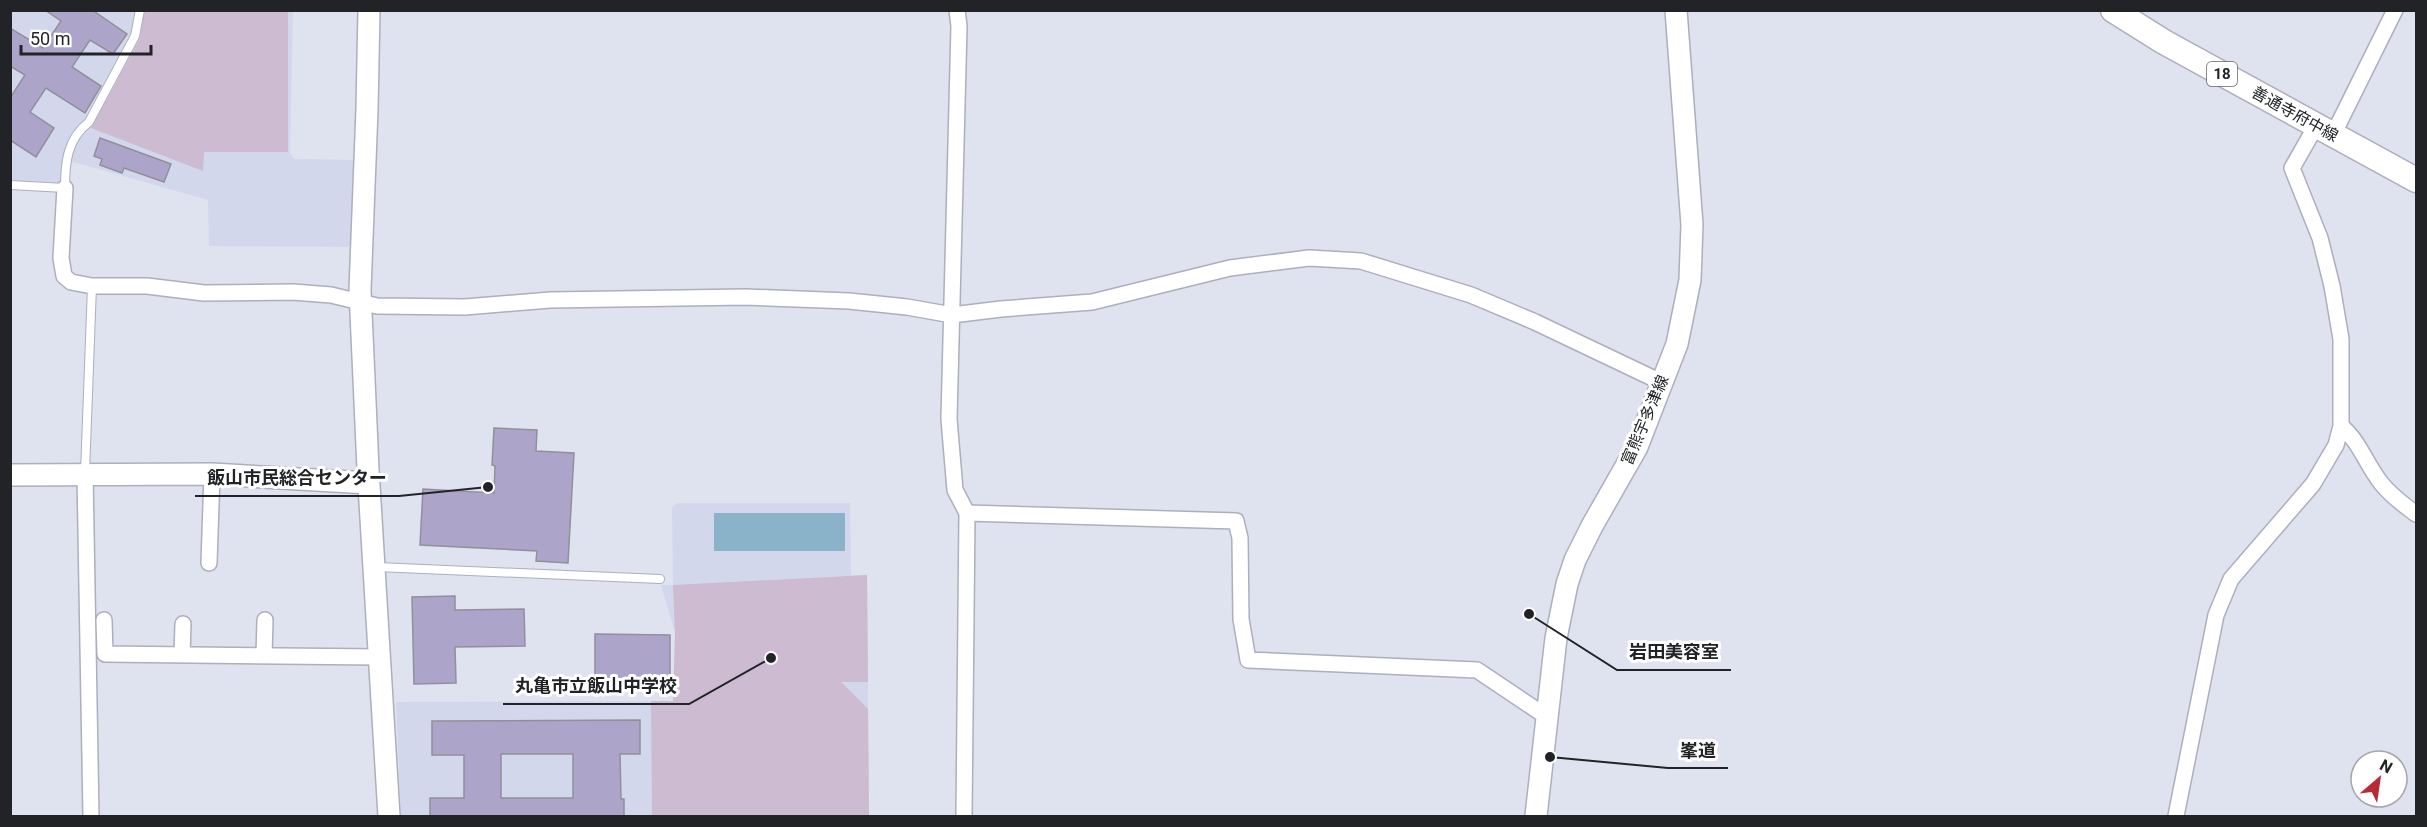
<svg xmlns="http://www.w3.org/2000/svg" width="2427" height="827" font-family="Roboto,'Noto Sans JP',sans-serif">
  <style>
    .built { fill: #d3d7ec }
    .green { fill: #ccbbd1 }
    .water { fill: #8ab2c8 }
    .building { fill: #ada5c9; stroke: #918f9b; stroke-width: 1.5; fill-rule: evenodd }
    .lines { fill: none; stroke-linecap: round; stroke-linejoin: round }
    .lane-casing { stroke: #acafbc; stroke-width: 10 }
    .street-casing { stroke: #acafbc; stroke-width: 18 }
    .secondary-casing { stroke: #acafbc; stroke-width: 24 }
    .primary-casing { stroke: #acafbc; stroke-width: 27 }
    .lane { stroke: #fff; stroke-width: 8 }
    .street { stroke: #fff; stroke-width: 15 }
    .secondary { stroke: #fff; stroke-width: 21 }
    .primary { stroke: #fff; stroke-width: 24 }
    .labels { text-anchor: middle; dominant-baseline: central; stroke-width: 6; stroke-linejoin: round; paint-order: stroke }
    .shield { fill: #fff; stroke: #646568; stroke-width: 1.5 }
    .shield-label { font-size: 15px; font-weight: bold; fill: #212327 }
    .street-label { font-size: 16px; fill: #212327; stroke: #fff }
    .leader { fill: none; stroke: #212327; stroke-width: 2 }
    .callout-dot { fill: #212327; stroke: #fff; stroke-width: 2 }
    .callout-label { font-size: 18px; text-anchor: middle; font-weight: bold; fill: #212327; stroke: #fff; stroke-width: 6; stroke-linejoin: round; paint-order: stroke }
  </style>
  <rect width="100%" height="100%" fill="#dfe2ef"/>
  <path class="built" d="M10 11H293L290 152 294 159 356 160 353 243 348 247 209 246 208 200 70 161V185L11 180Z
    M678 503H850L851 575H867L869 816H401L396 702 673 701 675 633 661 585H673L672 507Z"/>
  <path class="green" d="M144 11H288V152H204L203 171 91 128 140 38Z
    M867 575 868 682H841L868 709 869 816H652L651 701H673L675 633 673 585Z"/>
  <path class="water" d="M714 513H845V551H714Z"/>
  <path class="building" d="M45 10H92L127 34 113 54 90 40 72 67 101 86 85 113 46 88 30 112 54 128 36 157 10 140V98L25 75 10 66V28L43 48 61 21Z
    M100 138 171 164 164 182 124 168 122 173 100 165 102 159 94 156Z
    M494 428 537 430 536 451 574 453 568 563 536 561 537 551 420 545 423 489 494 493 495 466 492 465Z
    M455 596V610L524 609 525 646 455 647 456 683 414 684 412 597Z
    M595 634 670 635V691L595 690Z
    M640 720V754H620L621 799H624V816H430V798H464V755H432V721ZM501 754H573V798H501Z"/>
  <g class="lines">
    <g class="lane-casing">
      <path id="lane" d="M10 185 65 188C65 163 67 139 89 122L135 36 140 10
        M85 473 92 286
        M377 567 660 579"/>
    </g>
    <g class="street-casing">
      <path id="street" d="M957 10 959 26 949 419 955 490 967 513 964 816
        M2333 135 2395 10
        M65 188 61 258 64 276 71 282 92 286H147L204 293 293 292 331 295 377 306 465 307 550 300 746 297 849 301 907 307 952 315 1001 309 1092 302 1230 268 1309 258 1361 261 1471 295 1535 322 1661 382
        M2341 426C2360 442 2366 464 2381 483 2391 496 2404 505 2416 514
        M85 474 91 816
        M967 513 1236 521 1240 538 1241 619 1248 660 1477 670 1547 717
        M209 563 212 474
        M104 620 105 654 379 657
        M182 655 183 624
        M264 656 265 620
        M2176 816 2216 615 2231 579 2313 484 2336 445 2341 426V339L2332 286 2320 238 2292 168 2316 126"/>
    </g>
    <g class="secondary-casing">
      <path id="secondary" d="M369 10 367 109 360 290 368 469 389 816
        M10 475 212 474 369 483
        M1536 816 1556 638 1567 584 1575 560 1592 526 1637 447 1677 344 1690 280 1692 225 1676 10"/>
    </g>
    <g class="primary-casing">
      <path id="primary" d="M2113 10 2164 42 2416 180"/>
    </g>
    <use href="#lane" class="lane"/>
    <use href="#street" class="street"/>
    <use href="#secondary" class="secondary"/>
    <use href="#primary" class="primary"/>
  </g>
  <g class="labels">
    <rect class="shield" x="2207" y="62" width="30" height="24" rx="4.5"/>
    <g class="shield-label">
      <text x="2222" y="74">18</text>
    </g>
    <g class="street-label">
      <text transform="translate(2295 114) rotate(29)">善通寺府中線</text>
      <text transform="translate(1645 420) rotate(-67)">富熊宇多津線</text>
    </g>
  </g>
  <path class="leader" d="M488 487L399 496H195M1529 614L1617 670H1731M771 658L689 704H503M1550 757L1668 768H1728"/>
  <g class="callout-dot">
    <circle cx="488" cy="487" r="6"/>
    <circle cx="1529" cy="614" r="6"/>
    <circle cx="771" cy="658" r="6"/>
    <circle cx="1550" cy="757" r="6"/>
  </g>
  <g class="callout-label">
    <text x="297" y="484">飯山市民総合センター</text>
    <text x="1674" y="658">岩田美容室</text>
    <text x="596" y="692">丸亀市立飯山中学校</text>
    <text x="1698" y="757">峯道</text>
  </g>
  <rect width="2427" height="827" fill="none" stroke="#212327" stroke-width="24"/>
  <g transform="translate(2379 779) rotate(29)"><circle r="28" fill="#ffffff" stroke="#a6a7a9" stroke-width="1.5"/>
  <path d="M0-4.5L10 22L0 15L-10 22Z" fill="#ba2936"/>
  <text y="-9" font-size="16" font-weight="bold" text-anchor="middle" fill="#212327">N</text>
  </g>
  <path d="M21 45v9h130v-9" fill="none" stroke="#212327" stroke-width="3"/>
  <text x="30" y="45" font-size="18" fill="#212327" stroke="#ffffff" stroke-width="4.5" paint-order="stroke">50 m</text>
</svg>
